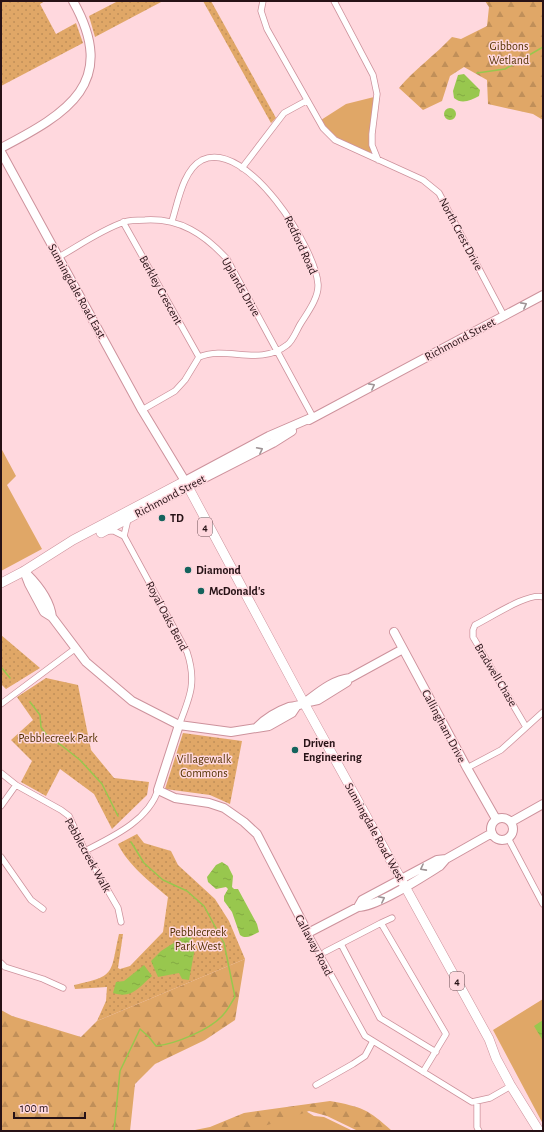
<svg xmlns="http://www.w3.org/2000/svg" width="544" height="1132" font-family="'Alegreya Sans',sans-serif">
  <style>
    .grass { fill: #e0a767 }
    .forest { fill: url(#forest-firs) }
    .park { fill: url(#park-dots) }
    .water { fill: url(#water-ripples) }
    .lines { fill: none; stroke-linecap: round; stroke-linejoin: round }
    .stream { stroke: #98c74e; stroke-width: 1.5 }
    .street-casing { stroke: #cd929c; stroke-width: 7 }
    .secondary-casing { stroke: #cd929c; stroke-width: 10 }
    .primary-casing { stroke: #cd929c; stroke-width: 10 }
    .street { stroke: #fff; stroke-width: 5.5 }
    .secondary { stroke: #fff; stroke-width: 8 }
    .primary { stroke: #fff; stroke-width: 9 }
    .oneway { stroke: #9e9496 }
    .poi-dot { fill: #15635d; stroke: #ffd8de; stroke-width: 1.5 }
    .labels { text-anchor: middle; dominant-baseline: central; stroke-width: 3; stroke-linejoin: round; paint-order: stroke }
    .shield { fill: #ffd8de; stroke: #684d52; stroke-width: 1 }
    .shield-label { font-size: 11px; font-weight: bold; fill: #271216 }
    .park-label { font-size: 12px; fill: #553303; stroke: #ffd8de }
    .street-label { font-size: 12px; fill: #271216; stroke: #ffd8de }
    .poi-label { font-size: 12px; font-weight: bold; fill: #271216; stroke: #ffd8de; text-anchor: start }
  </style>
  <defs>
    <pattern id="forest-firs" width="22" height="20" patternUnits="userSpaceOnUse"><rect width="22" height="20" fill="#e0a767"/><path d="M5 1l3.5 6h-7zM16 11l3.5 6h-7z" fill="#c08f59"/></pattern>
    <pattern id="park-dots" width="8" height="8" patternUnits="userSpaceOnUse"><rect width="8" height="8" fill="#e0a767"/><path d="M2 2h.1M6 6h.1" fill="none" stroke="#c08f59" stroke-width="1.8" stroke-linecap="round"/></pattern>
    <pattern id="water-ripples" width="26" height="14" patternUnits="userSpaceOnUse"><rect width="26" height="14" fill="#98c74e"/><path d="M2 4q2-2 4 0t4 0M15 11q2-2 4 0t4 0" fill="none" stroke="#83aa43"/></pattern>
  </defs>
  <rect width="100%" height="100%" fill="#ffd8de"/>
  <path class="grass" d="M374 97 369 135 372 150 370 153C352 150 330 135 321 120L346 104Z
    M1 448 16 476 7 485 42 549 1 571Z
    M543 999V1124L493 1030Z
    M299 1107 314 1116 324 1117 353 1131H210Z"/>
  <path class="forest" d="M485 1H543V120L533 114 488 104 487 80 464 67 450 76 442 101 423 110 399 88C415 69 435 55 452 37L461 39 487 26 489 7Z
    M245 959 235 1020 205 1040 155 1064 135 1084 130 1131H1V1010L12 1016 81 1037 97 1021Z
    M330 1101C362 1107 368 1109 392 1131H358L327 1116 309 1111 282 1121 245 1131H190L210 1127 244 1113Z"/>
  <path class="park" d="M1 1H45L40 4 56 34 76 23 83 43 1 86Z
    M118 1H163L95 37 89 16Z
    M203 1H211L276 118 271 123Z
    M1 635 40 668 6 689 1 684Z
    M46 678 78 685 91 750 114 778 149 782 147 795 112 829 94 794 60 769 46 796 21 782 32 761 11 740 33 720 17 697Z
    M183 733 242 741 230 804 210 795 165 789Z
    M137 834 144 843 171 851 178 865 215 899 229 921 245 959 97 1021 106 1001 107 987 75 989 74 985C117 976 110 973 119 934H123L118 968 120 969 130 966 163 932 168 897C150 882 128 865 118 844Z"/>
  <path class="water" d="M464 74 480 90 479 96C471 100 462 105 454 98L453 91 458 75Z
    M444 114a6 6 0 1 1 12 0a6 6 0 1 1-12 0Z
    M222 862 228 866 233 876 232 887 234 889H238L257 924 259 932C252 935 247 940 240 935L232 912 224 901V896L228 889 226 887 216 889 208 882 207 877 216 865Z
    M183 937H191L195 948 189 980 182 979 179 973 158 977 151 961 161 951Z
    M144 965 152 976C138 988 132 999 113 993L116 982 124 981Z
    M543 1020V1041L534 1026Z"/>
  <g class="lines">
    <path class="stream" d="M477 73 505 69 543 47
      M1 667 10 678
      M30 702 40 715 41 727 48 737 61 745 80 760 102 784 118 816
      M114 1131 120 1071 140 1029 149 1037 156 1046C175 1044 210 1030 223 1015 228 1010 231 1003 235 997L224 943 204 906 187 891 163 880 144 863 131 842"/>
    <g class="street-casing">
      <path id="street" d="M263 1 261 11 267 29 323 128 335 140 423 180 439 193 504 316
        M334 1 373 75 377 94 372 134V145L378 160
        M242 168 284 113 306 101
        M123 222 199 357
        M59 257C80 245 101 230 124 222 130 220 138 220 145 220 180 218 204 234 227 259L313 417
        M142 410 175 391 185 380 199 357C227 345 259 367 287 345 293 341 297 329 301 323 308 312 319 297 318 284 315 247 247 139 202 160 183 170 178 202 172 221
        M108 531H114L124 536 187 652C197 682 190 697 179 725
        M124 536 128 519
        M1 704 76 648
        M526 727 473 637V630L475 625C490 618 528 592 543 597
        M467 768 501 750 543 712
        M1 773 16 785 61 810 69 816 85 851 118 908 121 922
        M1 806 16 785
        M508 838 543 904
        M85 851C112 837 148 821 158 790
        M1 857 31 900 43 909
        M381 923 392 918
        M308 933 365 1036 472 1102 490 1098 511 1086
        M341 944 380 1018 436 1052
        M325 952 381 923 446 1034 423 1072
        M1 963 5 967 43 979 63 988
        M316 1085 353 1064 365 1056 373 1041
        M477 1101V1127L479 1131"/>
    </g>
    <g class="secondary-casing">
      <path id="secondary" d="M1 148C68 113 119 83 73 1
        M1 152 142 410 185 481 269 436 313 417
        M309 420 543 295
        M187 487 273 443 292 431
        M24 571 29 584 44 612 52 617 86 662 132 701 179 725 231 732 269 726 292 713 296 707
        M27 574C38 585 50 601 52 617
        M394 632 467 768 496 819
        M304 703 318 700 347 682
        M179 725 158 790 175 798 209 803 224 808 244 822 257 834 308 933 358 907C377 907 422 877 440 866L446 859
        M257 727C265 719 278 711 289 707 294 706 299 706 304 703 318 693 332 680 350 678L403 649
        M491 829a11 11 0 1 1 22 0a11 11 0 1 1-22 0Z
        M511 822 543 804
        M358 907 362 900 437 860 446 859 492 833"/>
    </g>
    <g class="primary-casing">
      <path id="primary" d="M101 533 187 487
        M24 571 73 540 185 481 304 703 489 1039 496 1058 511 1086 539 1131
        M1 583 28 569"/>
    </g>
    <use href="#street" class="street"/>
    <use href="#secondary" class="secondary"/>
    <use href="#primary" class="primary"/>
  </g>
  <defs><path id="oneway-chevron" d="M-2-3.5L2.5 0L-2 3.5" fill="none" stroke-width="1.6" stroke-linecap="round" stroke-linejoin="round"/></defs>
  <g class="oneway">
    <use href="#oneway-chevron" transform="translate(524 305) rotate(-28)"/>
    <use href="#oneway-chevron" transform="translate(372 386) rotate(-28)"/>
    <use href="#oneway-chevron" transform="translate(260 450) rotate(-27)"/>
    <use href="#oneway-chevron" transform="translate(423 868) rotate(152)"/>
    <use href="#oneway-chevron" transform="translate(382 899) rotate(-27)"/>
  </g>
  <g class="poi-dot">
    <circle cx="162" cy="518" r="4"/>
    <circle cx="188" cy="570" r="4"/>
    <circle cx="201" cy="591" r="4"/>
    <circle cx="295" cy="750" r="4"/>
  </g>
  <g class="labels">
    <g class="shield">
      <rect x="198" y="518" width="14" height="18" rx="3"/>
      <rect x="450" y="972" width="14" height="18" rx="3"/>
    </g>
    <g class="shield-label">
      <text x="205" y="527">4</text>
      <text x="457" y="981">4</text>
    </g>
    <g class="park-label">
      <text x="509" y="46">Gibbons<tspan x="509" dy="14">Wetland</tspan></text>
      <text x="58" y="738">Pebblecreek Park</text>
      <text x="204" y="759">Villagewalk<tspan x="204" dy="14">Commons</tspan></text>
      <text x="198" y="932">Pebblecreek<tspan x="198" dy="14">Park West</tspan></text>
    </g>
    <g class="street-label">
      <text transform="translate(461 234) rotate(62)">North Crest Drive</text>
      <text transform="translate(301 245) rotate(65)">Redford Road</text>
      <text transform="translate(241 287) rotate(60)">Uplands Drive</text>
      <text transform="translate(161 290) rotate(61)">Berkley Crescent</text>
      <text transform="translate(77 291) rotate(61)">Sunningdale Road East</text>
      <text transform="translate(460 339) rotate(-28)">Richmond Street</text>
      <text transform="translate(170 496) rotate(-28)">Richmond Street</text>
      <text transform="translate(167 616) rotate(62)">Royal Oaks Bend</text>
      <text transform="translate(496 675) rotate(59)">Bradwell Chase</text>
      <text transform="translate(444 726) rotate(62)">Callingham Drive</text>
      <text transform="translate(375 832) rotate(61)">Sunningdale Road West</text>
      <text transform="translate(88 855) rotate(61)">Pebblecreek Walk</text>
      <text transform="translate(314 945) rotate(62)">Callaway Road</text>
    </g>
    <g class="poi-label">
      <text x="170" y="518">TD</text>
      <text x="196" y="570">Diamond</text>
      <text x="209" y="591">McDonald's</text>
      <text x="303" y="743">Driven<tspan x="303" dy="14">Engineering</tspan></text>
    </g>
  </g>
  <rect width="544" height="1132" fill="none" stroke="#271216" stroke-width="4"/>
  <path d="M14 1112v6h71v-6" fill="none" stroke="#271216" stroke-width="2"/>
  <text x="20" y="1112" font-size="12" fill="#271216" stroke="#ffd8de" stroke-width="3" paint-order="stroke">100 m</text>
</svg>
